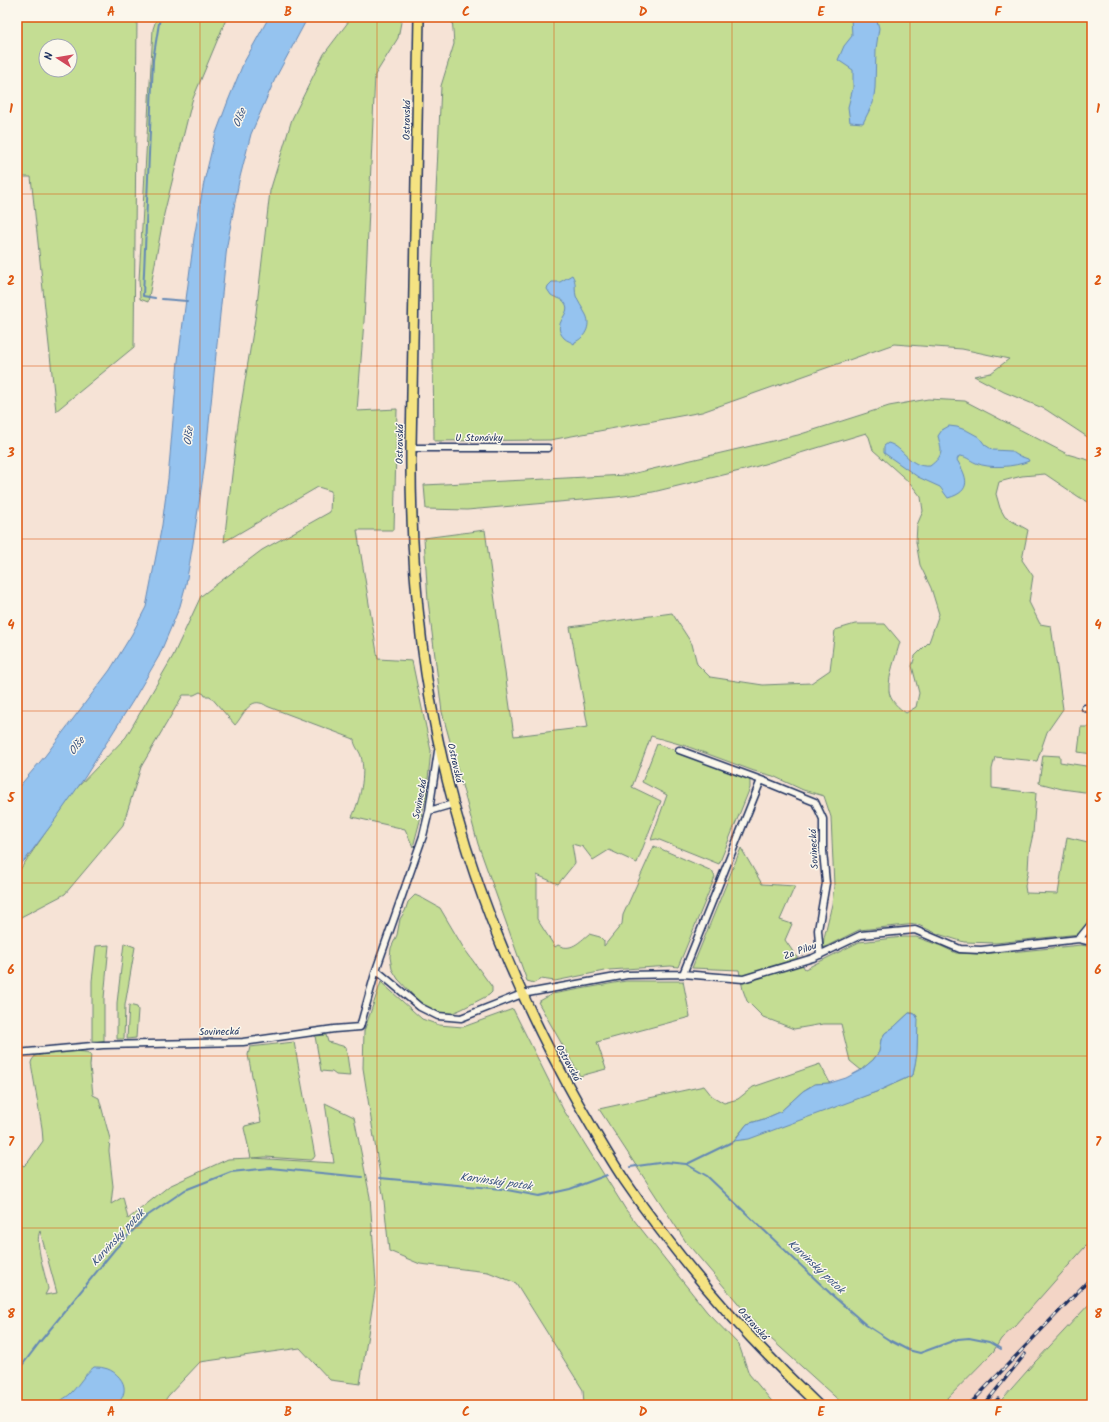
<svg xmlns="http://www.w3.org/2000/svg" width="1109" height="1422" font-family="Kalam,sans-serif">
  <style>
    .built { fill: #f3d5c6 }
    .green { fill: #c4dd93; stroke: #708678; fill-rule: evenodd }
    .water { fill: #95c3ef; stroke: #6488b5 }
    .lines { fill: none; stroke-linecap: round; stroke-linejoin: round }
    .stream { stroke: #6488b5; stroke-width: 2 }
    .street-casing { stroke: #1b2f5e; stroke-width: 9 }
    .primary-casing { stroke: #1b2f5e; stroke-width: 12 }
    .street { stroke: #fbf7ec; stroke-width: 6 }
    .primary { stroke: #f5e382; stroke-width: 9 }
    .rail-casing { stroke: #1b2f5e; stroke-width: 3.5 }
    .rail { stroke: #fbf7ec; stroke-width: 2; stroke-dasharray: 6; stroke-linecap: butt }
    .grid { fill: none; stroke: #de5710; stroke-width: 1; stroke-opacity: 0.55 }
    .labels { text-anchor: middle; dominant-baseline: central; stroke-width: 3; stroke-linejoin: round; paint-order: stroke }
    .street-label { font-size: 10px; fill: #1b2f5e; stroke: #fbf7ec }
    .water-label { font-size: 11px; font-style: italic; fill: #3a5482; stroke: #fbf7ec }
    .neatline { fill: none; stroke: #de5710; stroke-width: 1.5 }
    .grid-label { font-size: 13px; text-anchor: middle; font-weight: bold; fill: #de5710 }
  </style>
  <rect width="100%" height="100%" fill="#f6e3d6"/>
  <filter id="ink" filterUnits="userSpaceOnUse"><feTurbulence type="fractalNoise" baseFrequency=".025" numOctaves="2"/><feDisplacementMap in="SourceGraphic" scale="8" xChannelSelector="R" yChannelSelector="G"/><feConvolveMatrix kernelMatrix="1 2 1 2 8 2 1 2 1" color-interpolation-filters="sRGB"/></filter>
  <g filter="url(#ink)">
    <path class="built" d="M1092 1239V1301L995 1405H941L993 1352 1001 1339Z"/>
    <path class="green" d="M17 17H137L134 347 56 411 31 177H17ZM46 46H70V70H46Z
      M157 17H227L192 101 164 214 148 302 140 299 139 280 153 29Z
      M352 17H402L398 38 375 75 364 321 357 411 397 409 394 530H357L378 659 412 661 431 751 426 798 413 847 405 829 352 817C360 800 366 775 361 756 359 750 354 746 354 739L269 707C266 706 263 703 260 703 248 700 242 718 235 725L210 696H205L204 694 200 692 194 695H183L141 767 123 825 65 894 17 919V874L74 791 126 737 173 656 201 596 262 550 330 512 331 491 318 487 224 542 238 424 256 313 270 191 292 119 324 54Z
      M452 17H1092V440L1045 409 1004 392 974 376 991 373 1009 359 962 349 894 344 702 412 550 440 434 441 432 276 441 86 454 44Z
      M928 399 965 401 1067 454 1092 461V504L1079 497 1045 474 1022 476 999 482 996 494 1000 508 1005 517 1028 530 1022 560 1033 576 1029 602 1040 624 1051 626 1063 709 1047 732 1037 761 995 757 992 769V788L1036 793 1033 834 1029 852 1028 871 1025 886 1026 893 1058 894 1067 837 1092 843V937L1079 934 996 943 964 942 938 934 916 924 859 930 823 948 824 938 832 904 834 886 831 817 824 796 803 790 773 776 754 771 686 746 651 736 632 787 661 801 637 863 609 850 593 860 583 847 572 844 575 863 558 884 537 875V919L555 947 558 945C571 952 579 942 589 934L600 937 604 941V946L622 924 623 915 654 846 712 871 715 877 678 967 671 966 609 970 555 981 541 979 534 983 527 981 478 844 442 712 428 601 424 538 485 530 514 736 588 727 570 627 672 613 692 644 697 664 710 677 763 685 811 683 830 670 835 630 855 624H885L900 642C896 657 888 675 889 691 890 701 899 708 906 713L916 707 919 693 912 666 915 656 929 642 939 614 931 588 920 565 916 542 917 525 923 511 921 497 910 483 873 450 869 437 866 433 748 469 653 492 616 497 467 510 426 509 424 485 627 475 798 435 889 406Z
      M1081 727H1092V754L1078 752Z
      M657 744 720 765 750 780V788L719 864 657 839 651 840 667 795 642 782Z
      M1043 755 1060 756V762L1092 767V793L1062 789 1039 783Z
      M741 848 762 884 795 886 780 920 792 924 785 940 805 969 859 942 903 937H916L941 946 956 953 977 954 1021 951 1081 945 1092 947V1239L1015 1326 1001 1339 993 1352 941 1405H844L760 1329 686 1242 599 1109 704 1086 712 1096 724 1103 738 1099 753 1087 820 1064 830 1083 814 1084 803 1091 780 1112 764 1119 747 1124 734 1140 876 1092 913 1075C917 1055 918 1036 917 1016L913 1013H909L894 1027 885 1033 881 1040 879 1052 873 1060 861 1070 850 1061 841 1024H823L794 1029 763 1017 747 1001 743 990 739 970 692 968Z
      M415 895 422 898 440 908 463 947 492 987V992L489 995 462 1009 448 1015 433 1011 421 1004 398 979 392 969 390 957 391 948 397 935 400 919 405 911 408 902Z
      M124 943 135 947 125 1005 124 1039H117V1003Z
      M109 945 104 998V1041H92V981L96 946Z
      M626 981H683L690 1017 597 1042 606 1069 580 1076 538 1002 552 994Z
      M381 982 422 1019 439 1025 463 1027 513 1009 563 1109 626 1210 707 1312 739 1345 749 1374 775 1405H584L583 1390 516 1283 488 1272 420 1264 389 1251 384 1201 363 1068 364 1031Z
      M129 1005 137 1007 138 1010 136 1038 127 1039Z
      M326 1035 328 1042 346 1047 350 1076 336 1075 332 1072 321 1071 315 1036Z
      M294 1042 315 1156 313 1159 310 1160 265 1157 252 1158 334 1163 325 1103 354 1117 370 1197 376 1284 360 1384 330 1380 300 1348 200 1362 168 1396 162 1405H17V1162L24 1166 29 1161 43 1141 42 1128 31 1063 32 1060 35 1056C47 1054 81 1048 91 1054L90 1066 93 1095 99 1098 110 1139 109 1151 113 1186 111 1204 123 1197 128 1219 169 1186 228 1159 251 1158 244 1128 245 1126 261 1122 248 1055 250 1047ZM40 1231 57 1293 45 1295 48 1289C46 1276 34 1243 40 1231Z
      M1092 1301V1394L1080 1405H997L1035 1362Z"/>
    <path class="water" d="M269 17H308L275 79 251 134 239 181 227 245 205 463 193 543 186 584 180 606 159 656 134 699 85 777 52 824 25 860 17 867V789L45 756 110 670 132 634 146 607 162 525 168 479 178 361 194 238 204 182 215 136 228 101 243 64Z
      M851 17H876L879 28 876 49 875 88 873 103 863 123 850 122 848 107 853 88V70L838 60 844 46 852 36Z
      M572 275C577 283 574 286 576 296 578 302 582 307 585 313 592 324 586 337 575 342L574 344C572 342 567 341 564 338 550 323 573 314 565 303 562 298 555 298 551 295L547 289 548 286 552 282H560Z
      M949 426 957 427 968 431 979 437 985 445 993 450 1011 451 1017 455 1028 459 1029 461C1015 467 989 469 976 463 969 460 966 456 959 456L957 460C967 477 973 491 948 498L940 487 918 477 884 453V446L888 443C904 447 909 468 930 466 944 455 942 452 938 436L942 430Z
      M909 1013 915 1014 918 1019 917 1054 913 1075 876 1092 749 1139 734 1141 747 1124 764 1119 780 1112 803 1091 815 1084 830 1083 846 1078 861 1070 873 1060 879 1052 881 1040 885 1033 894 1027Z
      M94 1367C97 1367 101 1367 104 1368 112 1369 123 1378 124 1387 125 1394 121 1399 118 1405H57C62 1398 67 1398 72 1392 80 1383 84 1375 94 1367Z"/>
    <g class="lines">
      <path class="stream" d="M155 298 143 296 153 60 160 17
        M162 299 187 301
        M687 1164 734 1141
        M630 1167 666 1162 686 1164 707 1176 832 1295 866 1325 889 1340 908 1350 920 1353 958 1339 969 1338 989 1342 1001 1349
        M379 1178 502 1189 539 1196 570 1189 607 1175
        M17 1372 39 1343 115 1249 147 1216 185 1190 231 1172 270 1168 362 1177"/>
      <g class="street-casing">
        <path id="street" d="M411 448H548
          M1085 708 1092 709
          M679 750 761 780 815 802 823 819V851L826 883 818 930 820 955
          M429 811 453 804
          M1079 939 1092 923
          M376 970 420 1007 438 1016 461 1018 522 994 627 975 683 974 743 979 813 958 861 935 915 930 960 949 981 950 1079 939 1092 942
          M683 974 761 780
          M17 1053 103 1045 243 1042 334 1029 360 1027 376 970 423 836 429 811 438 751"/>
      </g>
      <g class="primary-casing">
        <path id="primary" d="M419 17 411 448C410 568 422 690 454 806 482 909 525 1009 578 1103 593 1129 608 1156 625 1181 681 1263 746 1337 818 1405"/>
      </g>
      <use href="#street" class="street"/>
      <use href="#primary" class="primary"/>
      <g class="rail-casing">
        <path id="rail" d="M969 1405 1092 1277
          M984 1405 1025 1354
          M992 1405 998 1399"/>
      </g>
      <use href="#rail" class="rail"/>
    </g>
  </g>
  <path class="grid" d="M200 17V1405M377 17V1405M554 17V1405M732 17V1405M910 17V1405M17 194H1092M17 366H1092M17 539H1092M17 711H1092M17 883H1092M17 1056H1092M17 1228H1092"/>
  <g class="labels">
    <g class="street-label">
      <text transform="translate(407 120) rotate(-89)">Ostravská</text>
      <text x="479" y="438">U Stonávky</text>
      <text transform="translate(400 444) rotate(-89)">Ostravská</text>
      <text transform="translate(455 763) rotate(77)">Ostravská</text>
      <text transform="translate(420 799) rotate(-79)">Sovinecká</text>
      <text transform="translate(814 849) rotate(-93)">Sovinecká</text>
      <text transform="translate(800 951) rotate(-19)">Za Pilou</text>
      <text transform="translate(219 1032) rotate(-1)">Sovinecká</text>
      <text transform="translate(568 1063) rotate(61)">Ostravská</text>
      <text transform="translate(753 1324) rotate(48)">Ostravská</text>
    </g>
    <g class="water-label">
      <text transform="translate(240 118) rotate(-68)">Olše</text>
      <text transform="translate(189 436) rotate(-84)">Olše</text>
      <text transform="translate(77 746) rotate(-53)">Olše</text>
      <text transform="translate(496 1182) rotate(8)">Karvinský potok</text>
      <text transform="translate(118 1238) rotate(-47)">Karvinský potok</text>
      <text transform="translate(816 1267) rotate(43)">Karvinský potok</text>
    </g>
  </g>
  <rect width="1109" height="1422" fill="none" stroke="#fbf7ec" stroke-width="44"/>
  <g transform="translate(58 58) rotate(282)"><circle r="19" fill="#fbf7ec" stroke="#a1a7b3"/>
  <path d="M0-3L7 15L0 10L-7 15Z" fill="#d1495b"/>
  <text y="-6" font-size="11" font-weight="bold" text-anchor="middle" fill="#1b2f5e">N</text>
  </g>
  <rect x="22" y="22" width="1065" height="1378" class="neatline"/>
  <g class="grid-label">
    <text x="111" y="16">A</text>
    <text x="288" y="16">B</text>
    <text x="466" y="16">C</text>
    <text x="643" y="16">D</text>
    <text x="821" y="16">E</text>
    <text x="998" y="16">F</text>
    <text x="11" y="113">1</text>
    <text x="1098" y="113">1</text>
    <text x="11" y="285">2</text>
    <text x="1098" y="285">2</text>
    <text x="11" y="457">3</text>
    <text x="1098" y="457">3</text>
    <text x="11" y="629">4</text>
    <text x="1098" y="629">4</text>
    <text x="11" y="802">5</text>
    <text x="1098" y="802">5</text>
    <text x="11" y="974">6</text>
    <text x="1098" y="974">6</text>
    <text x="11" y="1146">7</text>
    <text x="1098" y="1146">7</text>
    <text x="11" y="1318">8</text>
    <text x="1098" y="1318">8</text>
    <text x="111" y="1416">A</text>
    <text x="288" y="1416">B</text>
    <text x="466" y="1416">C</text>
    <text x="643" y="1416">D</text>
    <text x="821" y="1416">E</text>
    <text x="998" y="1416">F</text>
  </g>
</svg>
